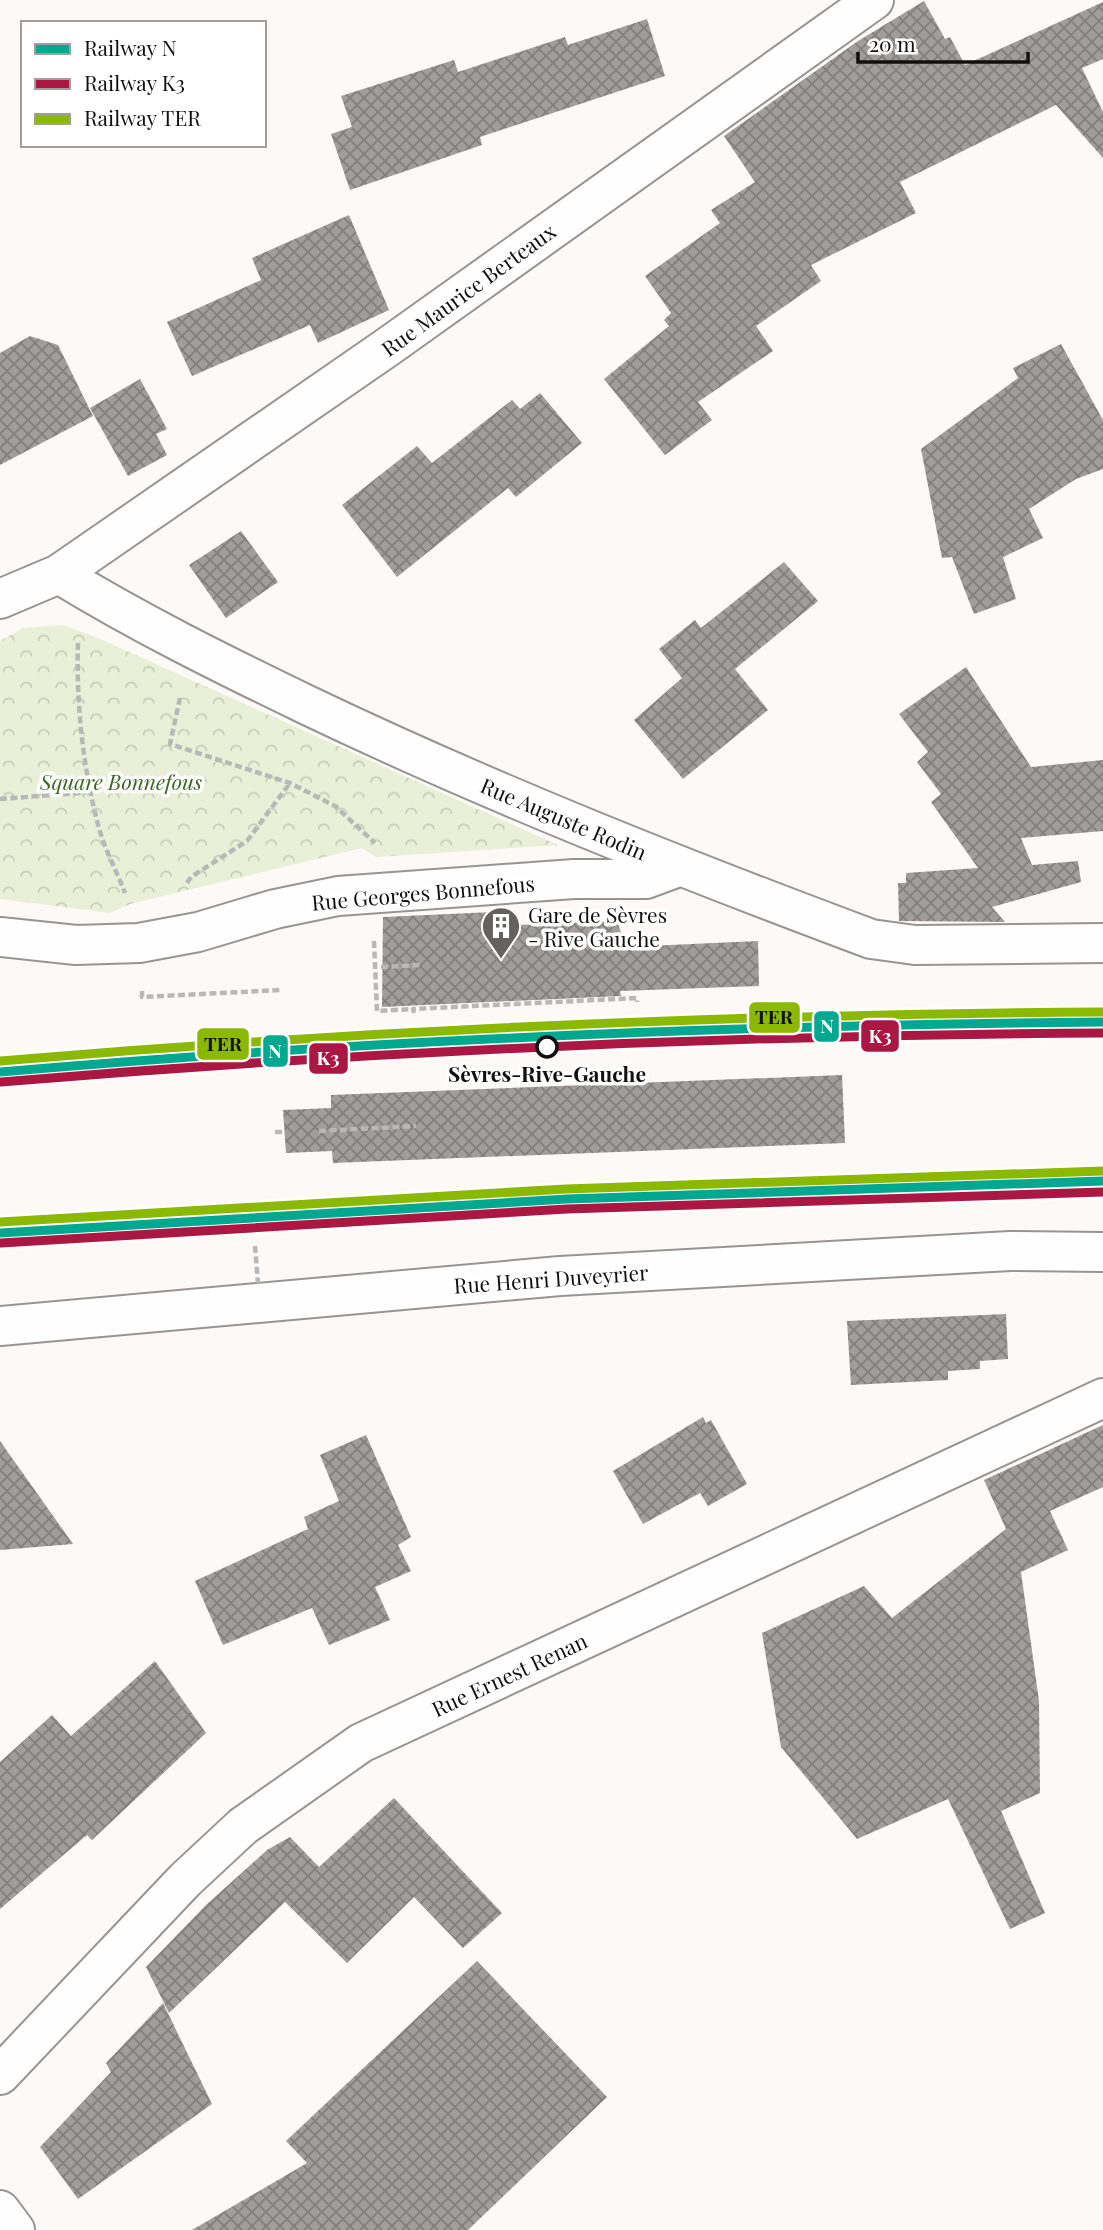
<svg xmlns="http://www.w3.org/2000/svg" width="1103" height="2230" font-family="'Playfair Display',serif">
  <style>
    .park { fill: url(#park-crowns) }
    .building { fill: url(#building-cross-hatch) }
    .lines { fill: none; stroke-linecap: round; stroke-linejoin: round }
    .minor-casing { stroke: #969594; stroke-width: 42 }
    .path { stroke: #b9b8b8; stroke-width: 4.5; stroke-dasharray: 7 3.5; stroke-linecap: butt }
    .minor { stroke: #fffefe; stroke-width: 38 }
    .path-bridge { stroke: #b9b8b8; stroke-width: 4.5; stroke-dasharray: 7 3.5; stroke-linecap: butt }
    .rail-1-casing { stroke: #fff; stroke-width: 14 }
    .rail-2-casing { stroke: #fff; stroke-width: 14 }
    .rail-3-casing { stroke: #fff; stroke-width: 14 }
    .rail-1 { stroke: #00a88f; stroke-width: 9 }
    .rail-2 { stroke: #aa1743; stroke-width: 9 }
    .rail-3 { stroke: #8bb902; stroke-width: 9 }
    .stop-dot { fill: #fff; stroke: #101010; stroke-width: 3.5 }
    .labels { text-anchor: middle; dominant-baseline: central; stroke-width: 7; stroke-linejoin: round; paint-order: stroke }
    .street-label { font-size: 21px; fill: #101010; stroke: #fff }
    .park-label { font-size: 21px; font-style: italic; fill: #3b6621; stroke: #fff }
    .poi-label { font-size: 21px; fill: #101010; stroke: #fff; text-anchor: start }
    .stop-label { font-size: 21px; font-weight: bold; fill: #101010; stroke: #fff }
    .line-badge { stroke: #fff; stroke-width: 2.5 }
    .badge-label { font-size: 19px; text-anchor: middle; font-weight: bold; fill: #fff }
    .pale-badge-label { font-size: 19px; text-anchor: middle; font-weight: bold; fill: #111 }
  </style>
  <defs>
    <pattern id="park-crowns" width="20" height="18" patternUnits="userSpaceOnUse" patternTransform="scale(1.75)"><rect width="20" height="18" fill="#eaf0d7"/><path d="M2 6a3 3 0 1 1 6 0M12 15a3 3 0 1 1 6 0" fill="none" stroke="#c8cdb8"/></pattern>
    <pattern id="building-cross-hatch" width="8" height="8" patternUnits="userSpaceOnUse" patternTransform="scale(1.75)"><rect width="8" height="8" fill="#a09d9b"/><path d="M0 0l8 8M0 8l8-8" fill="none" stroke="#817f7d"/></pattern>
  </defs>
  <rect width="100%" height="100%" fill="#fcf9f6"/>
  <path class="park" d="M63 625 98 638 558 845 376 857 362 848 130 904 110 913 0 899V641L23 628Z"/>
  <path class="building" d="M924 1 945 39 950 37 965 65 1103 2V59L1082 68 1103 112V158L1056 105 900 182 916 213 811 265 821 281 756 326 773 351 698 402 712 420 665 455 604 379 669 326 664 320 671 313 645 276 720 223 711 210 755 182 724 136 858 41Z
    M647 19 665 76 480 137 482 145 350 190 331 134 352 127 341 96 454 60 458 72 565 37 568 45Z
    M349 215 389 310 318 343 310 325 192 376 167 322 261 280 252 258Z
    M30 336 58 345 93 416 0 465V353Z
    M1061 344 1103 420V469L1076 479 1029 509 1043 538 1003 557 1016 599 974 614 952 557 942 558 921 449 1018 378 1013 368Z
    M140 379 167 429 156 434 167 455 128 476 90 408Z
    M540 393 582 443 516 497 508 488 397 577 342 505 417 446 432 463 512 400 520 409Z
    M241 531 278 582 226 618 189 565Z
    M784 562 818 601 735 669 768 710 683 779 634 720 682 678 659 649 695 620 701 628Z
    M966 667 1031 767 1103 760V831L1021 838 1032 865 1078 861 1081 882 992 907 1005 922 899 921 898 883H906V873L978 868 931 802 941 794 917 762 928 752 899 714Z
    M515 911 516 925 617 921 626 947 758 941 759 986 620 991 621 996 382 1007 383 917Z
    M842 1075 845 1143 333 1163 332 1151 286 1153 283 1110 331 1108V1095Z
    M1006 1314 1008 1359 980 1361V1369L948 1371V1380L851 1385 847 1321Z
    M703 1417 706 1423 711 1420 747 1484 708 1506 700 1493 643 1524 613 1471Z
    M1103 1425V1487L1050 1511 1068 1550 1021 1572 1039 1701 1040 1793 1001 1811 1045 1913 1010 1929 948 1799 857 1839 781 1747 762 1633 864 1586 892 1618 1006 1529 984 1480Z
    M366 1435 411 1537 398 1545 411 1571 375 1587 390 1620 329 1645 312 1608 223 1645 195 1581 308 1529 304 1517 339 1501 320 1455Z
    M0 1441 73 1544 0 1550Z
    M155 1661 206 1733 92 1840 87 1835 0 1909V1762L52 1715 71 1736Z
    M394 1798 502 1913 463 1948 414 1897 347 1963 285 1902 169 2013 146 1967 206 1905 267 1850 290 1837 319 1867Z
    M477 1961 607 2097 468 2230H192L307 2163 286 2141Z
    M163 2003 212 2104 78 2199 40 2147 111 2072 106 2063Z"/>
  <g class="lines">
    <g class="minor-casing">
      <path id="minor" d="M59 574C139 623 222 664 307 705 491 793 681 868 871 939L915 945 1103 943
        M0 599 59 574 389 346 874 0
        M0 937 76 945 139 943 198 932 275 909 338 896 574 879H646L681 866
        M0 1326 560 1276 1010 1251 1103 1252
        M0 2075 185 1880 243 1826 361 1743 1103 1398
        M0 2210 15 2230"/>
    </g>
    <path class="path" d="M78 643C76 703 83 770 99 828 105 850 117 872 125 893
      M180 698 170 744 290 783 335 806 375 843
      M0 799 92 792
      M187 883 191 877 247 841 290 783
      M374 941 377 1011 413 1009
      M381 967 421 965
      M142 991V997L281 990
      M414 1013 413 1009 637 998V1002
      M319 1131 416 1126
      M275 1132H284"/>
    <use href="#minor" class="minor"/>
    <path class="path-bridge" d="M255 1246 258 1283"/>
    <g class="rail-1-casing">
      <path id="rail-1" d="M0 1072C367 1040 734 1025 1103 1022
        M0 1233 567 1199 1103 1181"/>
    </g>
    <g class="rail-2-casing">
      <path id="rail-2" d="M1 1082C368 1051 735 1035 1103 1033
        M1 1243 567 1209 1103 1192"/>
    </g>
    <g class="rail-3-casing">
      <path id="rail-3" d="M0 1061C367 1030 734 1014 1103 1012
        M0 1222 566 1189 1103 1171"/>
    </g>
    <use href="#rail-1" class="rail-1"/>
    <use href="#rail-2" class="rail-2"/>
    <use href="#rail-3" class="rail-3"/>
  </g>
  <defs>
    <g id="building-pin" transform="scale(2.0125)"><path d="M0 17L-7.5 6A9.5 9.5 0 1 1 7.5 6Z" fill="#636260" stroke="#fff"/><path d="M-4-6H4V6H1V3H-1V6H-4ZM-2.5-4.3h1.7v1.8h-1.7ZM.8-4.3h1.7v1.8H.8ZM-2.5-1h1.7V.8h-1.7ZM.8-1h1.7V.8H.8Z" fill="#fff"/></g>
  </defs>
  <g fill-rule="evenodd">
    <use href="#building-pin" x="501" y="926"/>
  </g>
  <circle class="stop-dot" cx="547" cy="1047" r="10"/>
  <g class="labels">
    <g class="street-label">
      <text transform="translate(468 289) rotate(-36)">Rue Maurice Berteaux</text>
      <text transform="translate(564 818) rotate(23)">Rue Auguste Rodin</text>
      <text transform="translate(423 892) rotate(-5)">Rue Georges Bonnefous</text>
      <text transform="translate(551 1278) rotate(-4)">Rue Henri Duveyrier</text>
      <text transform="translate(509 1674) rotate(-25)">Rue Ernest Renan</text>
    </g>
    <g class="park-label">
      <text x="121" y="781">Square Bonnefous</text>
    </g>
    <g class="poi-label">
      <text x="528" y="914">Gare de Sèvres<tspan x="528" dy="24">- Rive Gauche</tspan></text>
    </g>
    <g class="stop-label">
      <text x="547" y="1073">Sèvres-Rive-Gauche</text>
    </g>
  </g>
  <g class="line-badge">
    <rect x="748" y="1001" width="53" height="33" rx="7" fill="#8bb902"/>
    <rect x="813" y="1010" width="27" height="33" rx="7" fill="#00a88f"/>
    <rect x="860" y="1019" width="40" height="34" rx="7" fill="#aa1743"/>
    <rect x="196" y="1027" width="54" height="34" rx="7" fill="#8bb902"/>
    <rect x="262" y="1034" width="27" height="34" rx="7" fill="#00a88f"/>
    <rect x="308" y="1042" width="41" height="33" rx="7" fill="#aa1743"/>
  </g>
  <g class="badge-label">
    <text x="827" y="1033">N</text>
    <text x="880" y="1043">K3</text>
    <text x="275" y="1058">N</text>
    <text x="328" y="1065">K3</text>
  </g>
  <g class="pale-badge-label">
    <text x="774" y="1024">TER</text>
    <text x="223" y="1051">TER</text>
  </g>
  <rect x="21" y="21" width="245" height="126" fill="#ffffff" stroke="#9f9f9f" stroke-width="2"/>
  <rect x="35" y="44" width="35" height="10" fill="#00a88f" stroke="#9f9f9f" stroke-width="2"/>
  <text x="84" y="56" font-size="21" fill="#101010">Railway N</text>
  <rect x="35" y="79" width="35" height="10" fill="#aa1743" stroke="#9f9f9f" stroke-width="2"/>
  <text x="84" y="91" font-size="21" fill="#101010">Railway K3</text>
  <rect x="35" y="114" width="35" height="10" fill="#8bb902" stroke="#9f9f9f" stroke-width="2"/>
  <text x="84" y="126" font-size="21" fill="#101010">Railway TER</text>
  <path d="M858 52v10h170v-10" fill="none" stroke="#101010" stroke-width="3.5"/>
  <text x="869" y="52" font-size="21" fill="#101010" stroke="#ffffff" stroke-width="5" paint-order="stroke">20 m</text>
</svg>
